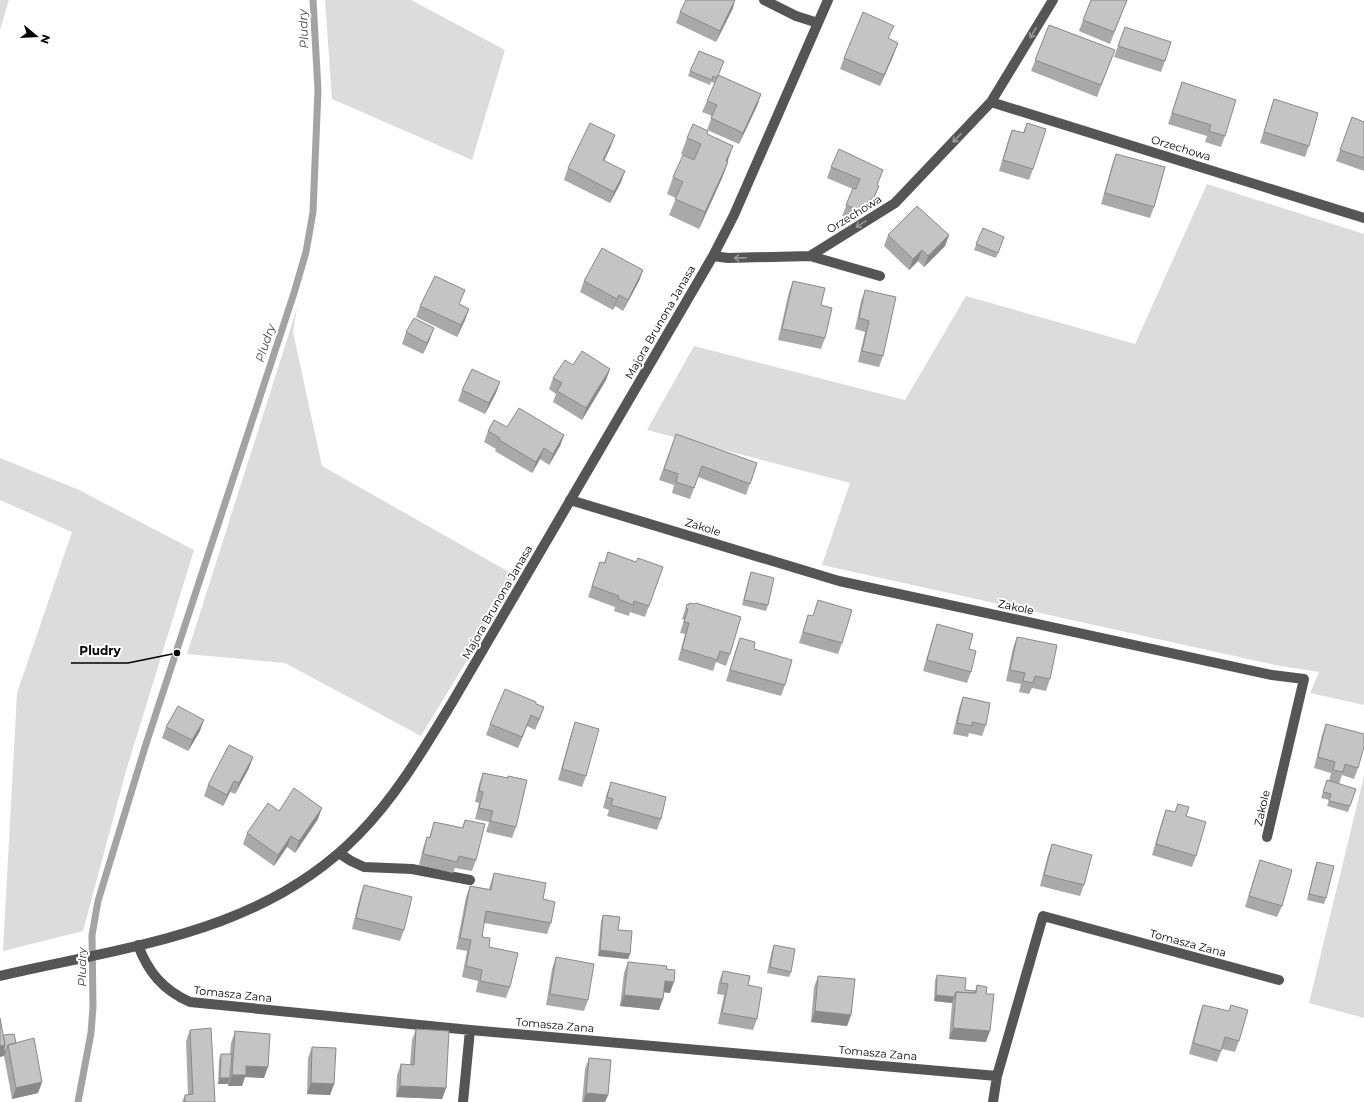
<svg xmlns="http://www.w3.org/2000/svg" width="1364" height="1102" font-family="Montserrat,sans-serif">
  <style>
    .green { fill: #dcdcdc }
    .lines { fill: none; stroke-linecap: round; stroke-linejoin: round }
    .stream { stroke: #a3a3a3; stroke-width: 7 }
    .minor { stroke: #555; stroke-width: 10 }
    .wall { fill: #a9a9a9 }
    .shaded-wall { fill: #898989 }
    .building { fill: #c4c4c4; stroke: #898989 }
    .oneway { stroke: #999 }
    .labels { text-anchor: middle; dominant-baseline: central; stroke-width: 4; stroke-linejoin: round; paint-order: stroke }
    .street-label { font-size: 11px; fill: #000; stroke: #fff }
    .water-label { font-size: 12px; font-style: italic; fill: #444; stroke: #fff }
    .leader { fill: none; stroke: #000; stroke-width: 1.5 }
    .callout-dot { fill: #000; stroke: #fff; stroke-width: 1.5 }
    .callout-label { font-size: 12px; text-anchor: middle; font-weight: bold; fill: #000; stroke: #fff; stroke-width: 4; stroke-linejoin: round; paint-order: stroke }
  </style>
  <rect width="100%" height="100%" fill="#fff"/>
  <path class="green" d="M0 0H9L0 30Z
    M325 0H411L505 50 472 160 332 99Z
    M1207 184 1364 234V705L1310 693 1319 672 1280 666 822 565 850 483 647 430 694 346 905 400 966 296 1135 344Z
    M297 308 293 332 322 466 518 577 421 736 285 663 187 654Z
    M0 458 77 489 194 550 126 771 83 931 3 951 17 693 72 532 0 500Z
    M1364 776V1018L1309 1003Z"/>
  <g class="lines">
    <path class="stream" d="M78 1102 91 1033 93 1007 92 935 98 901 146 744 294 293 306 252 313 212 318 90 313 0"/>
    <path class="minor" d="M764 0 796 16 818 23
      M991 102 1364 218
      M713 256 728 258 810 256 895 203 991 102 1053 0
      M810 256 880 276
      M570 500 839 581 1272 675 1304 679 1267 837
      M339 853 351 861 364 867 412 869 470 880
      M138 945C148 972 163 990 190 1002L470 1030 997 1076
      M0 976C128 946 262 934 359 834 397 795 425 747 453 701L713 256 734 215 828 0
      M463 1102 470 1030
      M993 1102 997 1076 1043 916 1279 980"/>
  </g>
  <path class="wall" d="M1127 0 1110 44 1079 31 1083 20Z
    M733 8 716 42 676 23 680 12Z
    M1049 25 1115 50 1097 97 1031 71Z
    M1125 27 1165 61 1161 72 1114 57Z
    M894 54 880 86 840 69 844 58Z
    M690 71 719 75 761 94 757 106 739 144 707 130 712 116 702 112 707 101 715 83 711 82 710 85 688 76Z
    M1182 82 1225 136 1221 147 1205 142 1207 136 1168 124Z
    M1274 99 1309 146 1305 157 1260 143Z
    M1352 117 1364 122V171L1336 161Z
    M1027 123 1033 169 1029 180 999 171 1008 141 1012 130 1023 133Z
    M707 134 733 146 727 161 728 162 722 178 699 229 669 215 676 198 667 194 673 177 694 160 681 154 687 138Z
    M611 146 604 161 625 171 621 182 610 203 564 180 568 168Z
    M1116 154 1154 207 1150 218 1101 204 1112 165Z
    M831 167 879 186 870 208 854 221 842 216 853 189 827 178Z
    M983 228 1004 237 996 258 974 250Z
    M888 235H949L945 246 924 267 918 261 909 270 884 246Z
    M643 270 639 281 623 311 615 306 613 310 580 292 584 281Z
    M793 281 825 338 821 349 778 340 789 292Z
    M865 290 883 356 879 367 858 362 865 332 855 329 861 301Z
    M459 304 469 309 465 320 457 337 416 317 420 306Z
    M406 332 430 339 423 354 402 344Z
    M573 365 610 369 606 380 582 420 553 402 556 394 549 389 553 378Z
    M462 390 496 393 485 414 458 401Z
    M507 427 564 435 560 446 549 465 540 459 532 473 495 451 496 449 484 442 488 431Z
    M676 434 757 463 746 495 698 477 690 499 672 493 674 485 659 480Z
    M608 552 636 562 663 567 645 617 630 612 629 616 614 611 615 607 588 597 600 562 604 563Z
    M751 572 768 605 766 611 742 605 749 578Z
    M818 600 842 643 838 654 799 643 808 615 813 616Z
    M687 604 730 654 726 666 716 662 713 671 678 660 685 634 680 633 684 620 682 619Z
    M937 624 969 649 971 672 967 683 923 671 933 636Z
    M1017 637 1050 679 1046 691 1032 688 1029 694 1019 692 1021 684 1006 681 1013 648Z
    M740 638 754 649 785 685 781 696 726 681 736 649Z
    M963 697 986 725 982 736 969 733 968 737 953 734 959 708Z
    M536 704 540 718 535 730 527 726 518 748 486 735 490 724Z
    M575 722 586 776 582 787 558 780 571 734Z
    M1326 724 1358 768 1354 779 1342 775 1339 784 1329 781 1331 773 1314 768 1322 735Z
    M166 727 200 731 188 751 162 738Z
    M253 757 249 768 235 794 230 792 223 806 204 796 208 785Z
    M483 773 507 778 508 776 516 827 512 838 486 832 489 822 475 819 479 803 475 802 479 784Z
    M1327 780 1350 806 1348 812 1327 806 1329 800 1321 798Z
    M611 782 661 819 657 830 607 816 609 810 603 808 607 793Z
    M1178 804 1196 856 1192 867 1152 855 1162 821 1166 810 1175 812Z
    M279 811 318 819 295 853 287 847 274 866 243 844 247 833Z
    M465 820 476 860 472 871 455 868 453 873 419 865 423 848 427 837 429 838 434 822 462 828Z
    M1052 844 1084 885 1080 896 1040 886 1048 855Z
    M1260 860 1282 906 1277 917 1245 907 1256 871Z
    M1317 862 1326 898 1324 904 1307 900 1315 867Z
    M494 873 543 899 551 923 547 934 484 923 482 937 489 947 510 987 506 998 476 992 478 981 462 977 467 951 456 949 466 897 470 886 489 889 490 885Z
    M364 885 404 930 400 941 352 929 360 896Z
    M603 915 630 954 628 959 598 956 601 921Z
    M774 945 791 972 789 977 767 973 772 950Z
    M556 957 588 1000 584 1011 546 1005 552 969Z
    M628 962 666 969 670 993 664 992 663 999 659 1010 620 1006 624 973Z
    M723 971 757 1019 753 1030 718 1024 724 995 717 994 719 982Z
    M937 975 965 990 975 991 977 985 986 994V1042L949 1039 952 1003 934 1001 935 980Z
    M818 976 851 1015 847 1026 811 1022 814 987Z
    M1203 1005 1229 1011 1231 1005 1239 1041 1235 1052 1222 1049 1217 1062 1189 1054 1199 1016Z
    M416 1029 446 1088 442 1099 396 1097 397 1075 401 1064 410 1065 412 1040Z
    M190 1030 215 1102H182L185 1095H188L186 1041Z
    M235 1031 264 1078 245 1077 242 1086H228V1084H218L219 1060 221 1054H230L231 1043Z
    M3 1035 16 1043 42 1082 38 1093 12 1099 4 1056Z
    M312 1047 334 1084 330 1095 307 1094 308 1058Z
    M589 1058 608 1095 605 1102H582L585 1069Z"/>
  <path class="shaded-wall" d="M735 0 733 8 716 42 720 31Z
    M898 43 894 54 880 86 884 75Z
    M761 94 757 106 739 144 743 133Z
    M615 135 611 146 599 171 603 160Z
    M733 146 727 163 726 161Z
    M728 162 722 178 699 229 705 212Z
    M625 171 621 182 610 203 614 192Z
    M879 186 870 208 854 221 858 210Z
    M949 235 945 246 924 267 928 256Z
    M922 250 918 261 909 270 913 259Z
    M643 270 639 281 623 311 628 300Z
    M619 295 615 306 613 310 617 299Z
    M469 309 465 320 457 337 461 325Z
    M434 328 430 339 423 354 427 343Z
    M610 369 606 380 582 420 586 408Z
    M500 382 496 393 485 414 489 403Z
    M564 435 560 446 549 465 553 454Z
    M544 448 540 459 532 473 536 462Z
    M544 707 540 718 535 730 539 719Z
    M531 715 527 726 518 748 522 737Z
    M204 720 200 731 188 751 192 740Z
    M253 757 249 768 235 794 239 783Z
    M234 781 230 792 223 806 227 795Z
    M322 808 318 819 295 853 299 841Z
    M291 836 287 847 274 866 278 855Z
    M600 950 630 954 628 959 598 956Z
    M665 981 674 982 670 993 661 992Z
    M624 995 663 999 659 1010 620 1006Z
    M936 995 954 997 952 1003 934 1001Z
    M815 1011 851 1015 847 1026 811 1022Z
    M953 1028 990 1031 986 1042 949 1039Z
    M5 1045 6 1050 4 1056 0 1057V1046Z
    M246 1066 268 1067 264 1078 245 1077 242 1086H228L232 1075Z
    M220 1078H230L228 1084H218Z
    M42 1082 38 1093 12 1099 16 1088Z
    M311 1083 334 1084 330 1095 307 1094Z
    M400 1086 446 1088 442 1099 396 1097Z
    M586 1093 608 1095 605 1102H583Z"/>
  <path class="building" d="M686 0H735L720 31 680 12Z
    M1091 0H1127L1114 32 1083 20Z
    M863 12 894 26 888 38 898 43 884 75 844 58Z
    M1049 25 1115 50 1101 85 1035 60Z
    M1125 27 1171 42 1165 61 1118 46Z
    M699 51 724 61 717 78 713 76 712 80 690 71Z
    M718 75 761 94 743 133 711 118 717 105 707 101Z
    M1182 82 1236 100 1225 136 1209 131 1211 125 1172 113Z
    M1274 99 1318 113 1309 146 1264 132Z
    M1352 117 1364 122V158L1340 150Z
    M590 123 615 135 603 160 625 171 614 192 568 168Z
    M1027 123 1046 129 1033 169 1003 160 1012 130 1024 133Z
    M693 124 708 131 707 134 733 146 726 161 728 162 705 212 675 199 683 182 673 177 683 155 694 160 701 144 687 138Z
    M839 149 883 170 877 185 879 186 874 197 858 210 846 205 853 188 856 189 860 179 831 167Z
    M1116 154 1165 167 1154 207 1105 193Z
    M917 206 949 235 928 256 922 250 913 259 888 235Z
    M983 228 1004 237 998 253 976 244Z
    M602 248 643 270 628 300 619 295 617 299 584 281Z
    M435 276 465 290 459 304 469 309 461 325 420 306Z
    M793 281 825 288 821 305 832 308 825 338 782 329Z
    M865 290 896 297 883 356 862 351 869 321 859 318Z
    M414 318 434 328 427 343 406 332Z
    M582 351 610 369 586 408 557 391 562 383 553 378 565 360 573 365Z
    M472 369 500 382 489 403 462 390Z
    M519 408 564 435 553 454 544 448 536 462 499 440 500 438 488 431 494 420 507 427Z
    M676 434 757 463 750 484 702 466 694 488 676 482 678 474 664 469Z
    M608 552 636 562 638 558 663 567 649 606 634 601 633 605 618 599 619 596 592 586 600 562 605 563Z
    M751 572 774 578 768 605 744 600Z
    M818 600 852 610 842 643 803 632 808 615 813 616Z
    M689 603 695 604 696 603 741 617 730 654 720 651 717 660 682 649 689 623 684 622 688 609 686 608 687 604 689 605Z
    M937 624 973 634 969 649 976 651 971 672 927 660Z
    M1017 637 1057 645 1050 679 1035 676 1033 683 1023 681 1025 673 1010 670Z
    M740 638 755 642 754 649 792 660 785 685 730 670Z
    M505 689 536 702V704L544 707 539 719 531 715 522 737 490 724Z
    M963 697 990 703 986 725 972 722V726L957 723Z
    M178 706 204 720 192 740 166 727Z
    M575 722 599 729 586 776 562 769Z
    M1326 724 1364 734V747L1358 768 1345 764 1343 772 1333 770 1335 762 1318 757Z
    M229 745 253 757 239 783 234 781 227 795 208 785Z
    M483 773 508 778V776L527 780 516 827 490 821 493 811 479 808 483 792 479 791Z
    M1327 780 1356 789 1350 806 1329 801 1331 794 1323 792Z
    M611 782 666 797 661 819 611 805 613 799 607 797Z
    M294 788 322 808 299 841 291 836 278 855 247 833 268 803 279 811Z
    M1178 804 1189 807 1186 816 1206 822 1196 856 1156 844 1166 810 1175 812Z
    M465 820 485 824 476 860 459 856 457 862 423 854 427 837 430 838 434 822 463 828Z
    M1052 844 1092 855 1084 885 1044 875Z
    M1260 860 1292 870 1282 906 1249 896Z
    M1317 862 1334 866 1326 898 1309 894Z
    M494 873 546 883 543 899 555 902 551 923 486 911 482 937 490 938 489 947 518 953 510 987 480 981 482 970 466 966 471 940 460 938 470 886 491 890Z
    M364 885 412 897 404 930 356 918Z
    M603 915 620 917 618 930 632 931 630 954 600 950Z
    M774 945 795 949 791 972 770 967Z
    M556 957 594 964 588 1000 550 994Z
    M628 962 667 966 666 969 675 970 674 982 665 981 663 999 624 995Z
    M723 971 750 976 748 985 762 988 757 1019 722 1013 728 984 721 983Z
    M937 975 966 978 965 990 975 991 974 993 956 992 954 997 936 995Z
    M818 976 855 979 851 1015 815 1011Z
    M977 985 987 987 986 994H994L990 1031 953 1028 956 992 976 993Z
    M1203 1005 1229 1011 1231 1005 1248 1010 1239 1041 1225 1037 1221 1051 1193 1043Z
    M0 1018 5 1045 0 1046Z
    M211 1028 215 1102H185V1095L193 1094 190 1030Z
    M416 1029 449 1031 446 1088 400 1086 401 1064 414 1065Z
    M235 1031 270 1034 268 1067 246 1066V1075H232Z
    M14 1034 16 1043 8 1045 6 1050 3 1051 5 1045 3 1035Z
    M34 1038 42 1082 16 1088 8 1045Z
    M312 1047 336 1048 334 1084 311 1083Z
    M221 1054H232L230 1078H220Z
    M589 1058 611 1060 608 1095 586 1093Z"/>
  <defs><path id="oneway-shaft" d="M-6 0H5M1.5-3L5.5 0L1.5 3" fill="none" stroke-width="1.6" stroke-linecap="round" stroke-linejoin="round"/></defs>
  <g class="oneway">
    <use href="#oneway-shaft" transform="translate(1033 33) rotate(121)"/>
    <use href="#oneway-shaft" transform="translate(957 138) rotate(134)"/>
    <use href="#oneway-shaft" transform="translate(861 224) rotate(148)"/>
    <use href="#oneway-shaft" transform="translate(740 258) rotate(178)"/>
  </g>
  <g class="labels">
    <g class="street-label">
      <text transform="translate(1181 148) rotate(17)">Orzechowa</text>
      <text transform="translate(854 214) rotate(-32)">Orzechowa</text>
      <text transform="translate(660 322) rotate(-60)">Majora Brunona Janasa</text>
      <text transform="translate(703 527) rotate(17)">Zakole</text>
      <text transform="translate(497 602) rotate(-60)">Majora Brunona Janasa</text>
      <text transform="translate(1016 607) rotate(12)">Zakole</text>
      <text transform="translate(1262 808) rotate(-77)">Zakole</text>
      <text transform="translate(1188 943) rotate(15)">Tomasza Zana</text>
      <text transform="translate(233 994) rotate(6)">Tomasza Zana</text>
      <text transform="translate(555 1025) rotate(5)">Tomasza Zana</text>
      <text transform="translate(878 1053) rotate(5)">Tomasza Zana</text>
    </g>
    <g class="water-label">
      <text transform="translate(303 29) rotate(-92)">Pludry</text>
      <text transform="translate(265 343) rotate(-72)">Pludry</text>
      <text transform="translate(81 967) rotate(-90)">Pludry</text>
    </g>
  </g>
  <path class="leader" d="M177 653L128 663H71"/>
  <circle class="callout-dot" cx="177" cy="653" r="4"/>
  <g class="callout-label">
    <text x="100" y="655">Pludry</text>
  </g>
  <g transform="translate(36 36) rotate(108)" stroke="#ffffff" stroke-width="3" paint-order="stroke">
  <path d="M0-3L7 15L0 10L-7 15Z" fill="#000000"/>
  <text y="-6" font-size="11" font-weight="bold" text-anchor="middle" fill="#000000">N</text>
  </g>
</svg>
